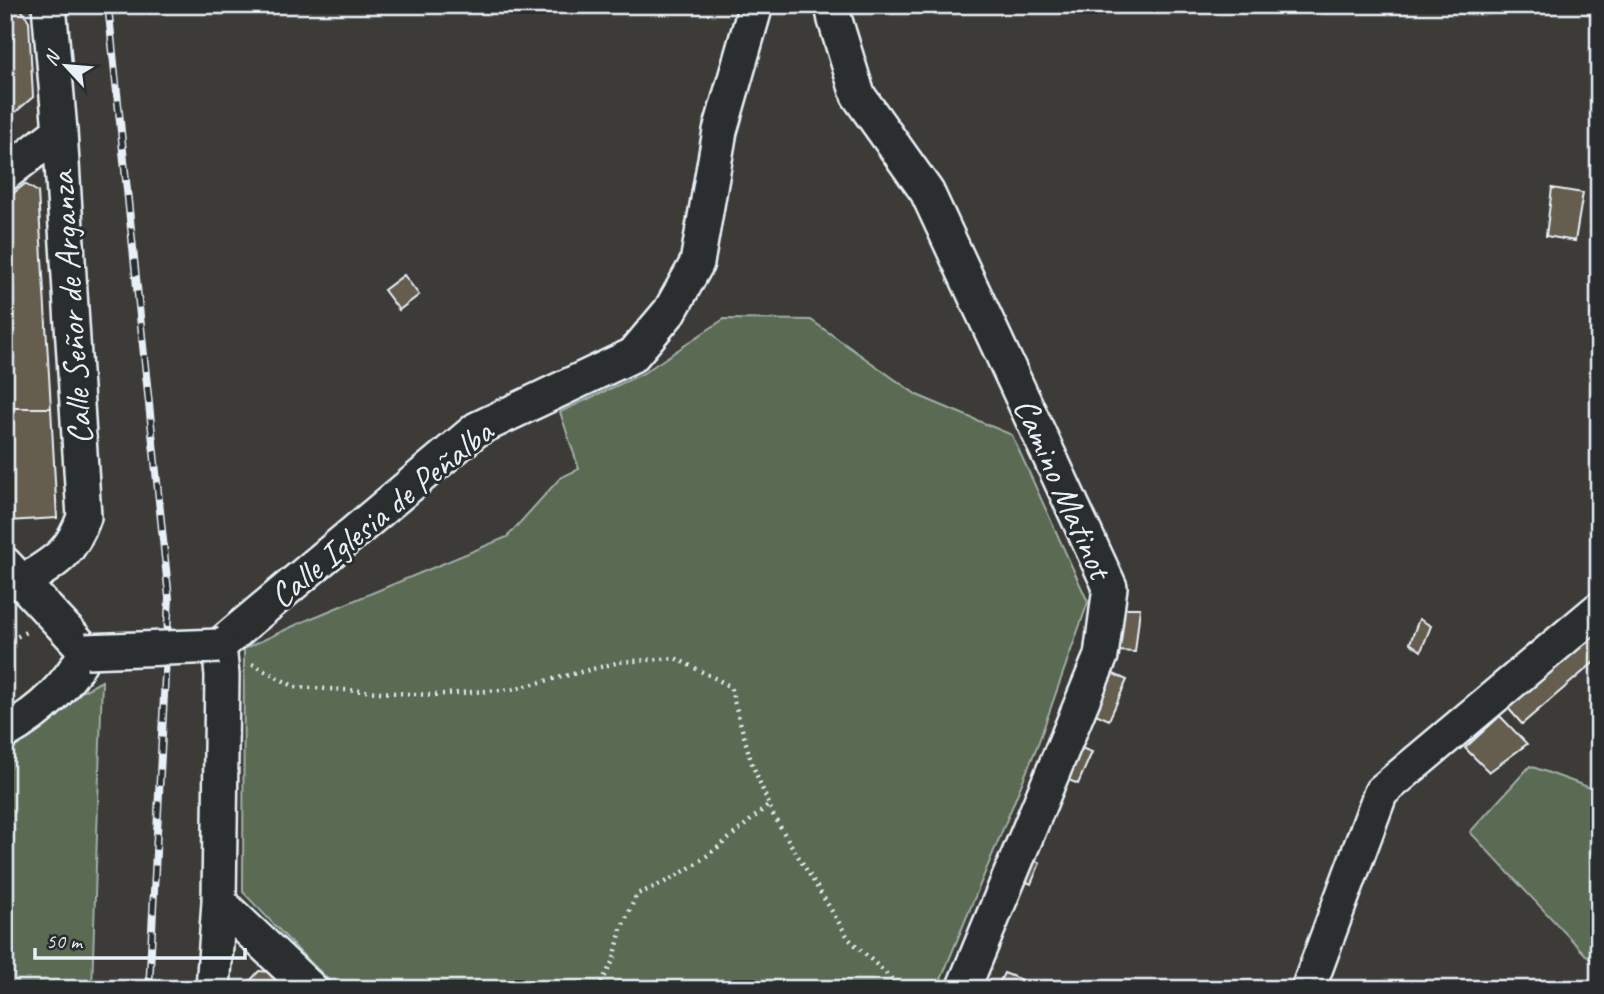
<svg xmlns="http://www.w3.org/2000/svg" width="1604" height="994" font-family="Caveat,sans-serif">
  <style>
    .green { fill: #5a6a53; stroke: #a1aea6; stroke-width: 2 }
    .building { fill: #655d4e; stroke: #e8f1f8; stroke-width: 2 }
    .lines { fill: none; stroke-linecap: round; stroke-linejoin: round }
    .street-casing { stroke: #e8f1f8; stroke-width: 38 }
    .path { stroke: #e8f1f8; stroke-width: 4.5; stroke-dasharray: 2 5; stroke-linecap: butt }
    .street { stroke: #2a2d2e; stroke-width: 33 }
    .rail-casing { stroke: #e8f1f8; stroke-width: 8 }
    .rail { stroke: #2a2d2e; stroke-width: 5; stroke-dasharray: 16; stroke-linecap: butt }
    .street-bridge-casing { stroke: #e8f1f8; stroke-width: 38; stroke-linecap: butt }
    .street-bridge { stroke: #2a2d2e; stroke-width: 33 }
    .labels { text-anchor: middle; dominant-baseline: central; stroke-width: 6; stroke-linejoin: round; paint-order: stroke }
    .street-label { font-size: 35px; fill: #e8f1f8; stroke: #2a2d2e }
  </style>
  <rect width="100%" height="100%" fill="#3c3b38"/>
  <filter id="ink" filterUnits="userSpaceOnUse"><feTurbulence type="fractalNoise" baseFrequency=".0143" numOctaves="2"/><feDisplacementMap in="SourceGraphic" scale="14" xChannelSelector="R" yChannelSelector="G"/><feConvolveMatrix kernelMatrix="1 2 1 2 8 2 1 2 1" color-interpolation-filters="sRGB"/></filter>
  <g filter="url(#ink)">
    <path class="green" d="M724 319 811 320 917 395 1012 435 1088 602 1038 744 937 989H338L300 952 243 892 244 649 300 623 507 537 560 478 579 469 560 412 642 374Z
      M102 681 92 989H5V744L57 705Z
      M1530 766 1599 791V969L1470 832Z"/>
    <path class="building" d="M19 6 29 21 33 97 5 121V7Z
      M25 184 38 192 51 408H5V200Z
      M1552 188 1583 193 1575 241 1546 236Z
      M1596 267H1599V306L1594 305Z
      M404 275 419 295 399 310 384 290Z
      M5 408H51L57 518 8 521 5 518Z
      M1121 608H1140L1135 652 1118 651Z
      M1419 619 1431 626 1421 651 1410 643Z
      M1599 627V658L1522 724 1508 708Z
      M1109 672 1127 680 1109 720 1089 711Z
      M1500 716 1527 744 1489 772 1465 748Z
      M1076 746 1092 752 1078 784 1062 777Z
      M1026 856 1040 863 1031 884 1016 877Z
      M259 971 291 974 305 989H249L250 981Z
      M1004 973 1032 984 1030 989H996Z"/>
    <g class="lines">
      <g class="street-casing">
        <path id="street" d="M832 5 835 20 858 95 927 192 1110 587 1101 656 963 989
          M5 174 60 131
          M5 564 86 651C68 686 39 713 5 732
          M21 583C54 562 70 556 84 517L60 131 49 5
          M219 902 311 989
          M213 989 219 902 222 675 219 646 477 429 633 355 670 311 697 263 720 131 756 5
          M1308 989 1381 792 1599 609"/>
      </g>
      <path class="path" d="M5 643 28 631
        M252 664 295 687 431 695 514 689 620 662 675 658 730 686 751 761 774 817 849 939 893 980 895 989
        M598 989 614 959 621 929 637 894C692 874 725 841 769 805"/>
      <use href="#street" class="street"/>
      <g class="rail-casing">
        <path id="rail" d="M108 5 169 598 149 989"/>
      </g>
      <use href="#rail" class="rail"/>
      <g class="street-bridge-casing">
        <path id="street-bridge" d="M86 651 219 646"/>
      </g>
      <use href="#street-bridge" class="street-bridge"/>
    </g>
  </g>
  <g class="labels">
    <g class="street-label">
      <text transform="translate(71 308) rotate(-94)">Calle Señor de Arganza</text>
      <text transform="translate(1063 488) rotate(66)">Camino Matinot</text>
      <text transform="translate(381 514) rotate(-39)">Calle Iglesia de Peñalba</text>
    </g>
  </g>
  <rect width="1604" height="994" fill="none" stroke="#2a2d2e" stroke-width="28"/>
  <rect x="14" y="14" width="1576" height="966" fill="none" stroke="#e8f1f8" stroke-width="2.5" filter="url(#ink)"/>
  <g transform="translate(66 66) rotate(296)" stroke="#2a2d2e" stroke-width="5" paint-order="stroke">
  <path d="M0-5L12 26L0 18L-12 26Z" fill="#e8f1f8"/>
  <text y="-10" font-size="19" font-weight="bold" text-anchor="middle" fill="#e8f1f8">N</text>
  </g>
  <path d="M35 948v10h210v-10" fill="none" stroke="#e8f1f8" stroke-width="3.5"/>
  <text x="46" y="948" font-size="21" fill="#e8f1f8" stroke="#2a2d2e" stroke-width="5" paint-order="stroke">50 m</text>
</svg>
